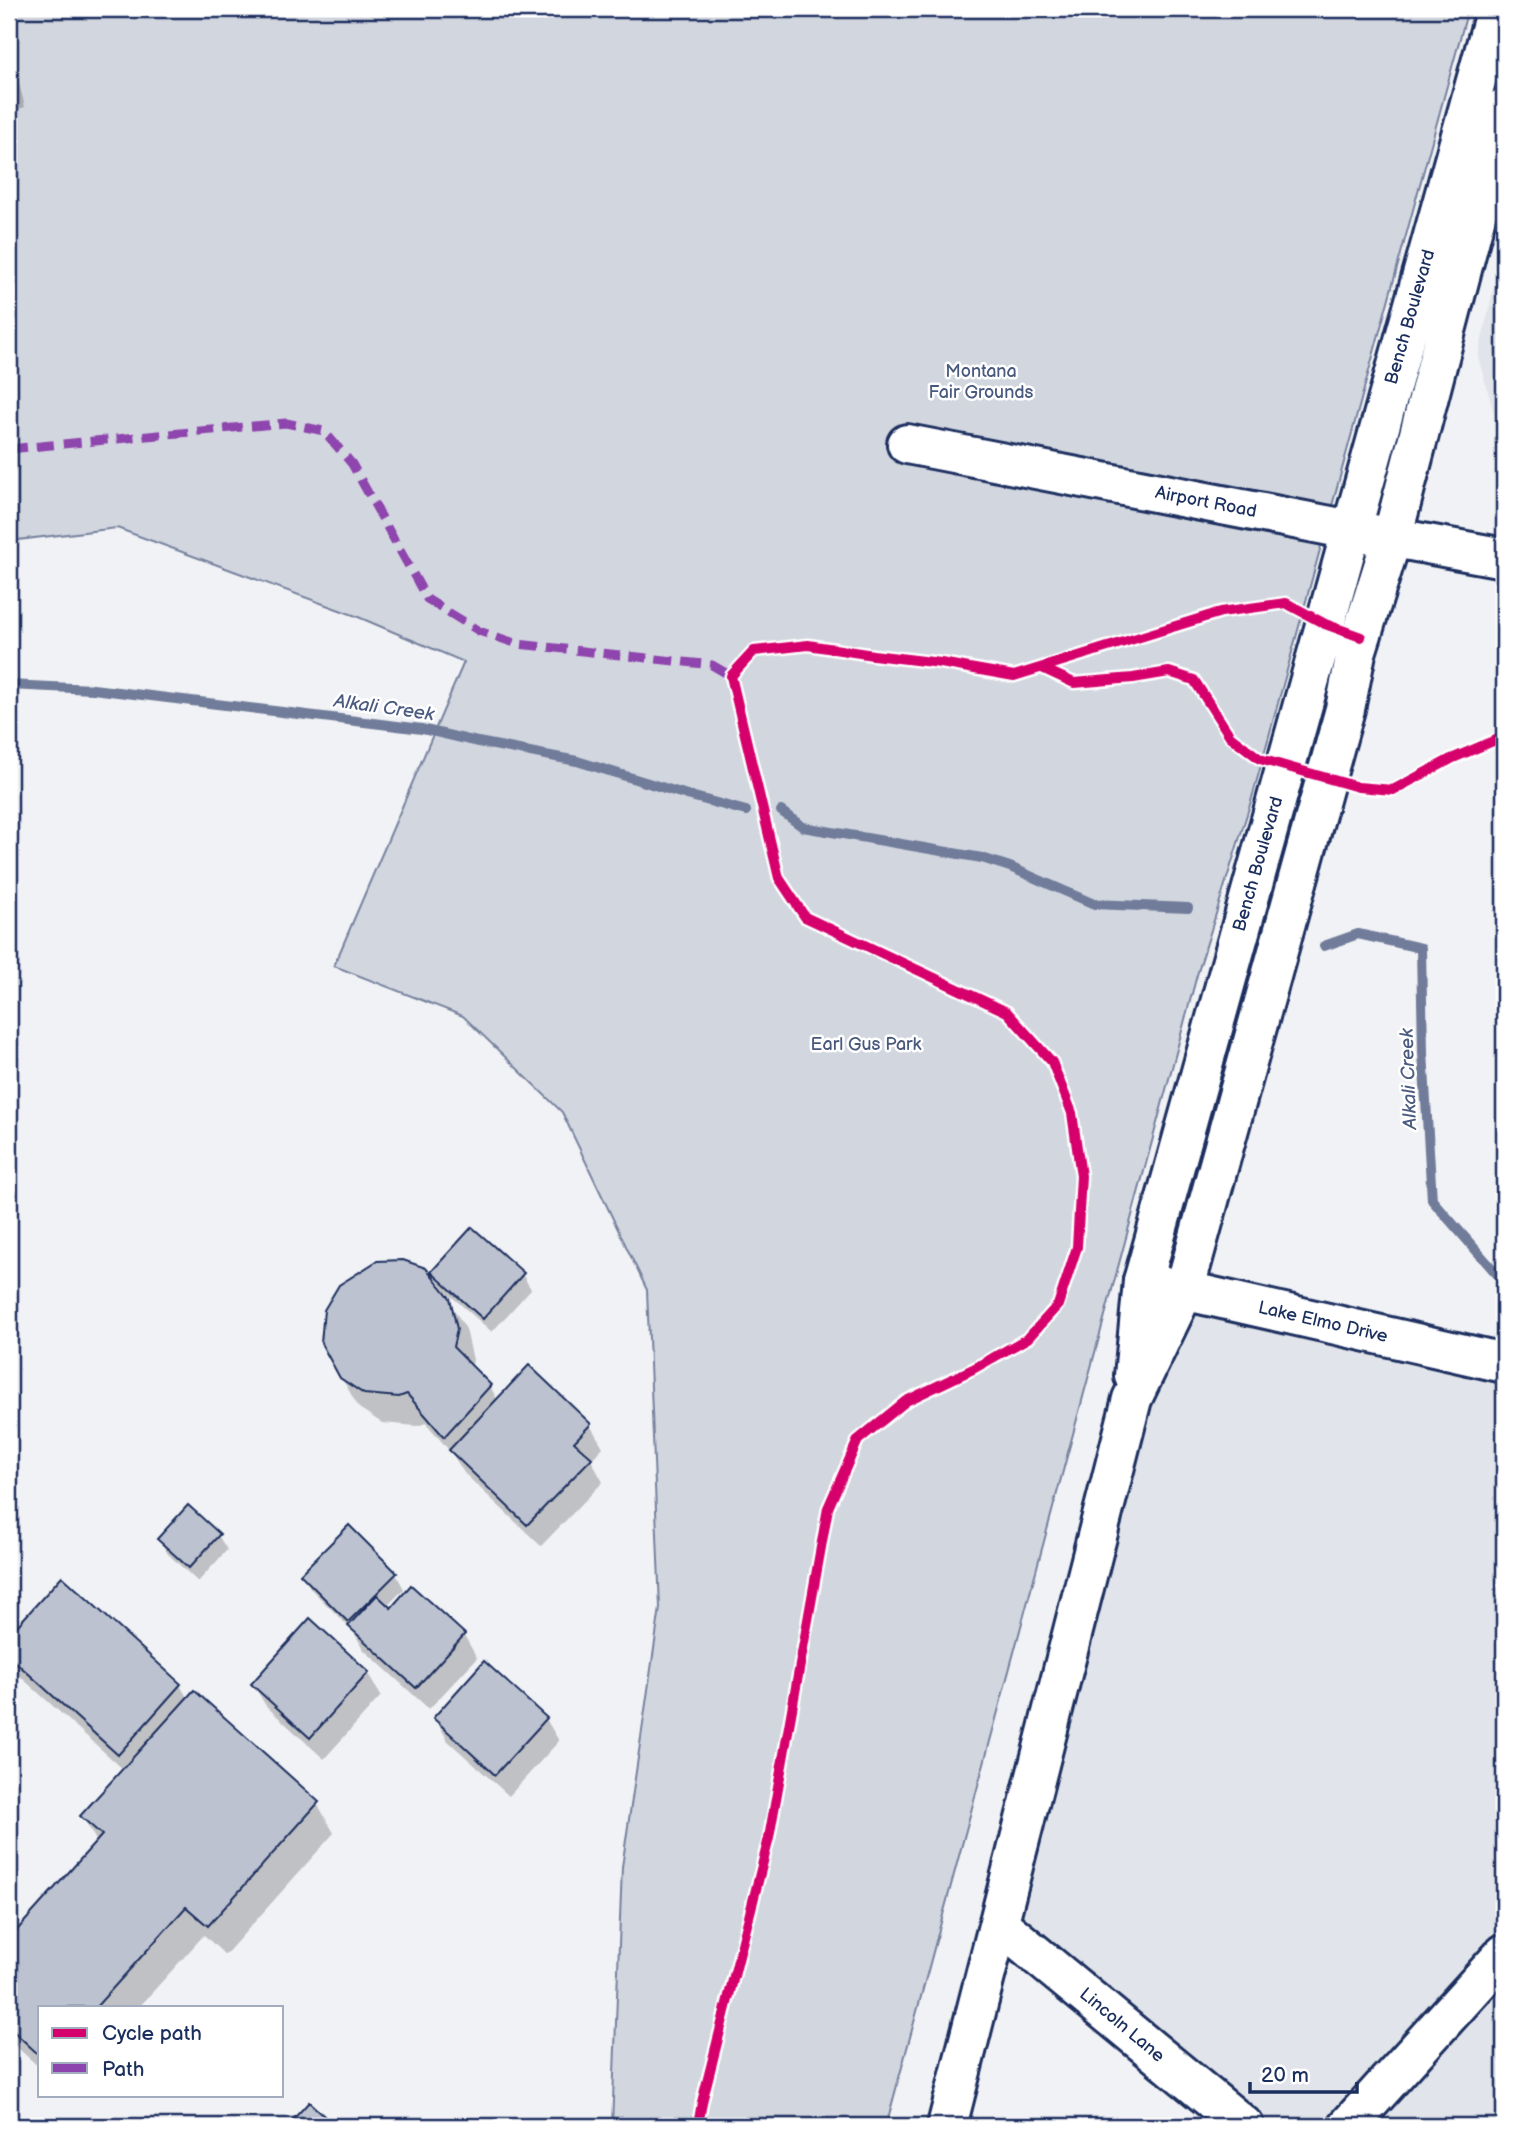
<svg xmlns="http://www.w3.org/2000/svg" width="1513" height="2135" font-family="'Balsamiq Sans',sans-serif">
  <style>
    .built { fill: #e1e4ea }
    .green { fill: #d2d6df; stroke: #76829e; stroke-width: 2 }
    .shadow { fill: #0003 }
    .lines { fill: none; stroke-linecap: round; stroke-linejoin: round }
    .stream { stroke: #707c9a; stroke-width: 10 }
    .building { fill: #bcc2d0; stroke: #1b2f5e; stroke-width: 2 }
    .minor-casing { stroke: #1b2f5e; stroke-width: 44 }
    .major-casing { stroke: #1b2f5e; stroke-width: 44 }
    .minor { stroke: #fff; stroke-width: 38 }
    .major { stroke: #fff; stroke-width: 38 }
    .quiet { stroke: #8e44ad; stroke-width: 9; stroke-dasharray: 18 9; stroke-linecap: butt }
    .cycleway-casing { stroke: #fff; stroke-width: 15 }
    .cycleway { stroke: #d6006c; stroke-width: 10 }
    .labels { text-anchor: middle; dominant-baseline: central; stroke-width: 5; stroke-linejoin: round; paint-order: stroke }
    .street-label { font-size: 18px; fill: #1b2f5e; stroke: #fff }
    .park-label { font-size: 18px; fill: #49597e; stroke: #fff }
    .water-label { font-size: 19px; font-style: italic; fill: #4c5c81; stroke: #fff }
  </style>
  <rect width="100%" height="100%" fill="#f1f2f5"/>
  <filter id="ink" filterUnits="userSpaceOnUse"><feTurbulence type="fractalNoise" baseFrequency=".0143" numOctaves="2"/><feDisplacementMap in="SourceGraphic" scale="14" xChannelSelector="R" yChannelSelector="G"/><feConvolveMatrix kernelMatrix="1 2 1 2 8 2 1 2 1" color-interpolation-filters="sRGB"/></filter>
  <g filter="url(#ink)">
    <path class="built" d="M1504 242V448L1478 357Z
      M1184 1291 1504 1363V2126H1244L1000 1925 1132 1399Z"/>
    <path class="green" d="M9 9H1468L1252 798 1197 975 886 2126H612L622 1867 660 1608 647 1290 562 1112 463 1016 334 966 464 662 356 616 117 528 9 541Z"/>
    <path class="shadow" d="M9 44 25 107 9 112Z
      M433 1273 522 1274 531 1289 492 1332 443 1289 442 1290 466 1329 473 1360 471 1368 490 1386 498 1401 590 1425 603 1447 591 1460 603 1482 541 1546 464 1473 453 1455 426 1423 417 1426 382 1423 359 1408 341 1377 441 1285Z
      M9 1377 14 1387 9 1393Z
      M218 1535 227 1550 198 1582 168 1554 159 1539Z
      M302 1574H396L404 1589 386 1607 464 1635 477 1658 429 1709 363 1649 354 1632 311 1589Z
      M62 1579 180 1685 188 1699 317 1803 334 1833 225 1955 204 1935 139 2007H40V2068L9 2040V1941L97 1842 82 1816 124 1770 13 1670 9 1662V1638Z
      M368 1673 381 1696 324 1759 266 1706 253 1684Z
      M435 1718 546 1719 559 1741 509 1796 448 1741Z"/>
    <g class="lines">
      <path class="stream" d="M9 685 93 689 422 729 478 742 577 761 687 795 746 811
        M781 811 803 827 982 858 1010 867 1094 904 1188 908
        M1324 946 1358 934 1421 948 1423 1052 1432 1200 1504 1282"/>
    </g>
    <path class="building" d="M9 65 14 85 9 86Z
      M472 1227 524 1273 483 1319 431 1272Z
      M403 1260 426 1268 450 1298 457 1329 453 1347 491 1385 444 1437 407 1394 399 1397 364 1394 340 1378 321 1343 324 1310 339 1285 377 1261Z
      M529 1365 591 1424 574 1442 592 1458 527 1525 449 1450Z
      M188 1505 220 1534 189 1568 157 1539Z
      M349 1525 397 1573 348 1622 300 1574Z
      M62 1576 181 1684 118 1755 9 1656V1635Z
      M411 1585 465 1634 416 1688 348 1626 377 1595 391 1608Z
      M310 1618 369 1672 310 1738 251 1684Z
      M484 1661 547 1718 495 1775 433 1718Z
      M194 1690 319 1802 208 1926 186 1907 96 2007H40V2056L9 2027V1939L102 1835 80 1816Z
      M309 2102 335 2126H287Z
      M1083 2121 1103 2126H1082Z"/>
    <g class="lines">
      <g class="minor-casing">
        <path id="minor" d="M907 444 1351 530
          M1143 1281 1504 1363
          M1000 1925 1244 2126
          M1348 2126 1504 1954"/>
      </g>
      <g class="major-casing">
        <path id="major" d="M1367 533 1504 558
          M1134 1376 1143 1281 1496 9
          M947 2126 1132 1399 1184 1291 1345 709 1356 653 1392 538 1504 108"/>
      </g>
      <use href="#minor" class="minor"/>
      <use href="#major" class="major"/>
      <path class="quiet" d="M9 449 286 423 324 431 352 464 427 599 479 631 518 644 712 665 731 676"/>
      <g class="cycleway-casing">
        <path id="cycleway" d="M1042 668 1074 683 1133 678 1169 672 1194 680 1230 736 1260 759 1358 787 1393 790 1451 759 1498 739H1504
          M698 2126 702 2102 769 1838 828 1508 858 1440 906 1401 973 1369 1028 1338 1058 1305 1077 1247 1081 1176 1072 1113 1052 1062 1007 1012 805 917 779 878 731 676 754 651 808 645 873 655 941 663 1014 676 1221 612 1286 603 1325 624 1361 637"/>
      </g>
      <use href="#cycleway" class="cycleway"/>
    </g>
  </g>
  <g class="labels">
    <g class="street-label">
      <text transform="translate(1410 317) rotate(-74)">Bench Boulevard</text>
      <text transform="translate(1206 502) rotate(11)">Airport Road</text>
      <text transform="translate(1258 864) rotate(-74)">Bench Boulevard</text>
      <text transform="translate(1323 1322) rotate(13)">Lake Elmo Drive</text>
      <text transform="translate(1122 2025) rotate(40)">Lincoln Lane</text>
    </g>
    <g class="park-label">
      <text x="981" y="371">Montana<tspan x="981" dy="21">Fair Grounds</tspan></text>
      <text x="866" y="1044">Earl Gus Park</text>
    </g>
    <g class="water-label">
      <text transform="translate(384 708) rotate(8)">Alkali Creek</text>
      <text transform="translate(1409 1079) rotate(-92)">Alkali Creek</text>
    </g>
  </g>
  <rect width="1513" height="2135" fill="none" stroke="#fff" stroke-width="35"/>
  <rect x="18" y="18" width="1478" height="2100" fill="none" stroke="#1b2f5e" stroke-width="2.5" filter="url(#ink)"/>
  <rect x="38" y="2006" width="245" height="91" fill="#ffffff" stroke="#a4acbf" stroke-width="2"/>
  <rect x="52" y="2028" width="35" height="10" fill="#d6006c" stroke="#a4acbf" stroke-width="2"/>
  <text x="102" y="2040" font-size="21" fill="#1b2f5e">Cycle path</text>
  <rect x="52" y="2063" width="35" height="10" fill="#8e44ad" stroke="#a4acbf" stroke-width="2"/>
  <text x="102" y="2076" font-size="21" fill="#1b2f5e">Path</text>
  <path d="M1250 2082v10h107v-10" fill="none" stroke="#1b2f5e" stroke-width="3.5"/>
  <text x="1261" y="2082" font-size="21" fill="#1b2f5e" stroke="#ffffff" stroke-width="5" paint-order="stroke">20 m</text>
</svg>
